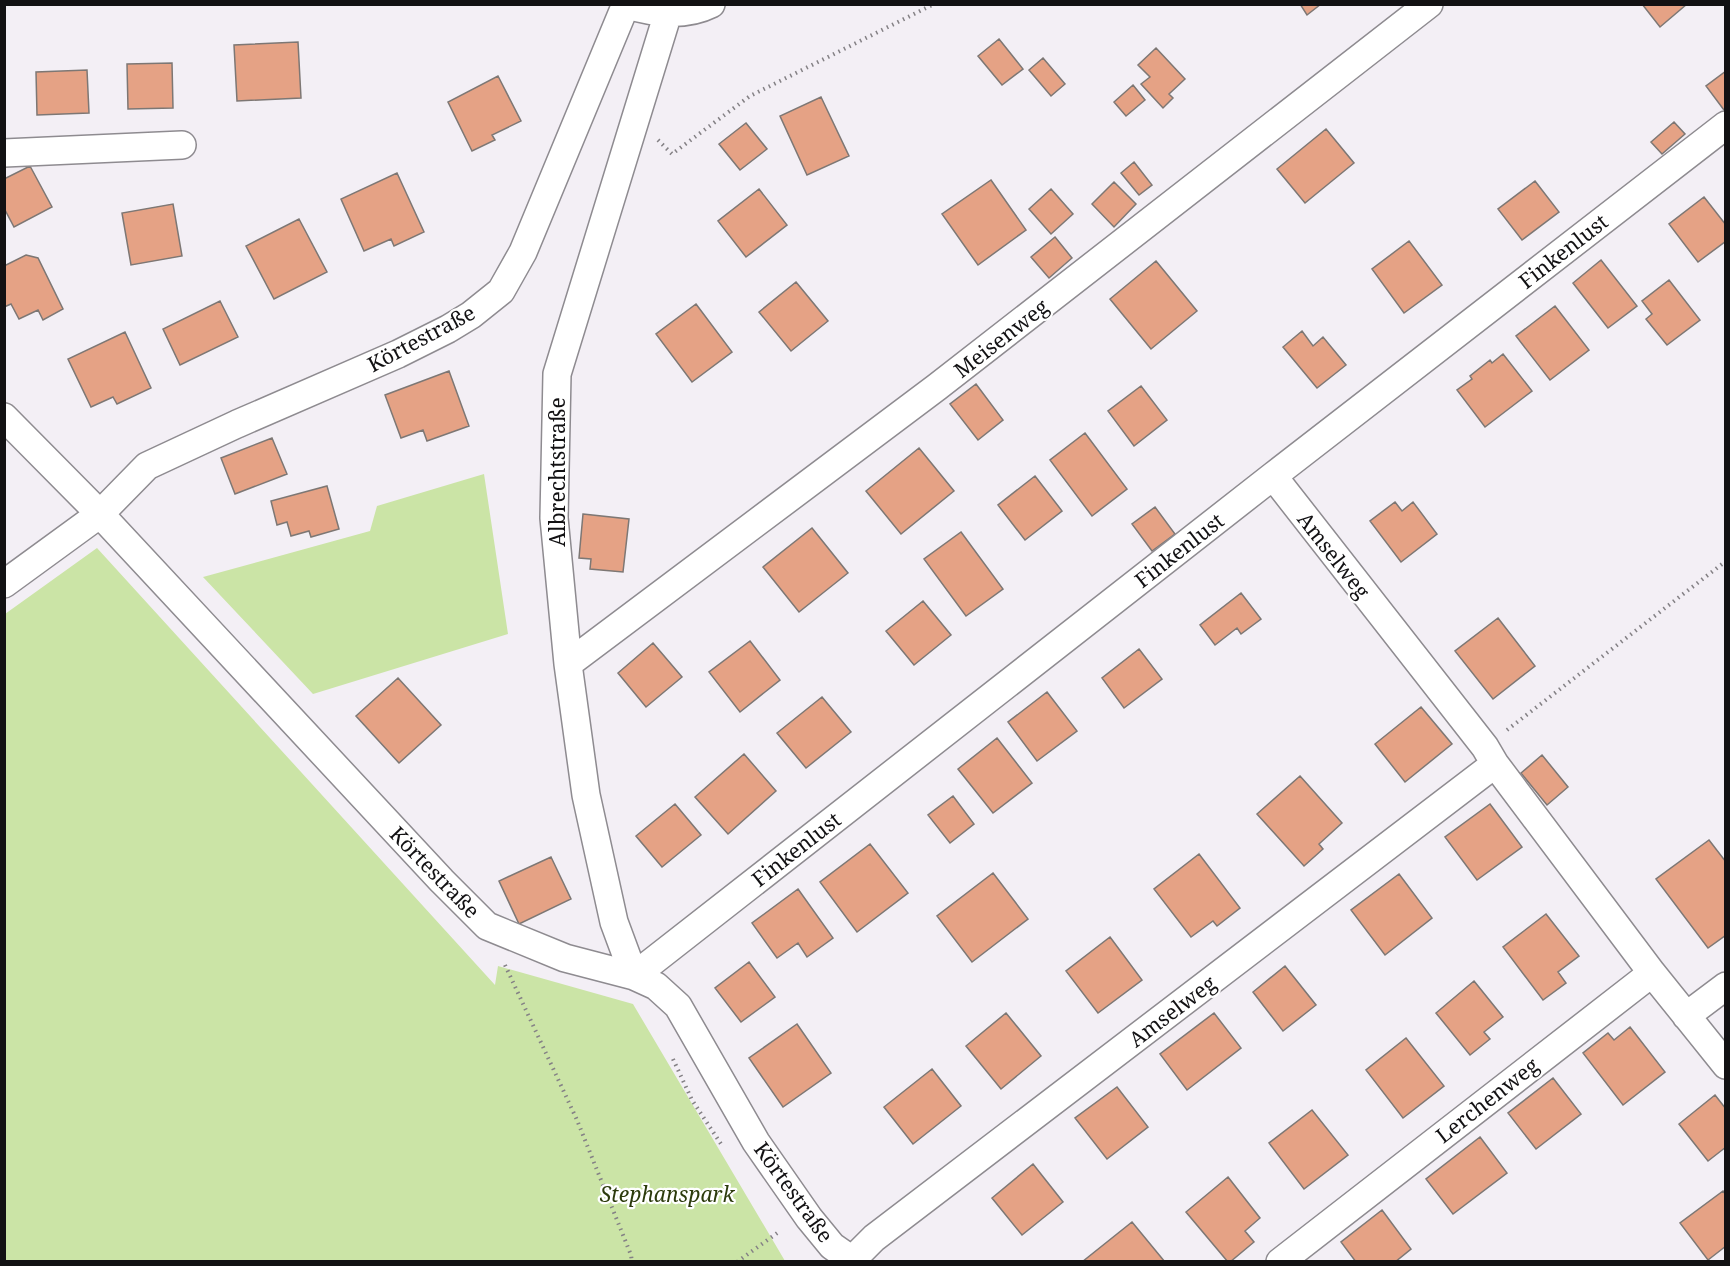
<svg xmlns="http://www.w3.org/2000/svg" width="1730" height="1266" font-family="'Noto Serif',serif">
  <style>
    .green { fill: #cbe4a6 }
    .building { fill: #e5a285; stroke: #7d7774; stroke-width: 1.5 }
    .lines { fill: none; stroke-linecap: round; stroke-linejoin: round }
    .street-casing { stroke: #8e8b90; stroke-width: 30 }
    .path { stroke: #848185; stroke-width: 4; stroke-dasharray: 1.5 4.5; stroke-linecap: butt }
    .street { stroke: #fff; stroke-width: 27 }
    .labels { text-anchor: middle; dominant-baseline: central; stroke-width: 4.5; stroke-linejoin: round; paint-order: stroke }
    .street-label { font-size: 21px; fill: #121113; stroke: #fff }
    .park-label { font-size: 21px; font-style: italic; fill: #2c3b0c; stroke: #fff }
  </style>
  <rect width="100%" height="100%" fill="#f3eff5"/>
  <path class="green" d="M484 474 508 634 313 694 203 577 370 531 377 506Z
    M97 548 495 985 498 966 633 1004 785 1261H5V614Z"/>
  <path class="building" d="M1300 4H1321L1307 15Z
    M1642 4H1687L1660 27Z
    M999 39 1023 69 1002 85 978 56Z
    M298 42 301 98 237 101 234 45Z
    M1156 48 1185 79 1169 94 1173 98 1163 108 1141 84 1150 77 1138 65Z
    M1043 58 1065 84 1051 96 1029 70Z
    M172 63 173 108 128 109 127 64Z
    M87 70 89 113 37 115 36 72Z
    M1726 71V109L1724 110 1706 86Z
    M498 76 521 121 492 135 495 140 472 151 448 102Z
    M1133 85 1145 100 1126 116 1114 102Z
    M821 97 849 156 807 175 780 116Z
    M1674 122 1685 134 1662 154 1651 142Z
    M746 123 767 149 740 170 719 144Z
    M1326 129 1354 163 1305 203 1277 169Z
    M1134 162 1152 185 1139 195 1121 173Z
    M30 166 52 207 14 227 4 208V179Z
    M397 173 424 232 394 246 391 239 364 251 341 199Z
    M991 180 1026 230 978 265 942 214Z
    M1535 181 1559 212 1522 240 1498 209Z
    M1114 182 1136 204 1114 227 1092 204Z
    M759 189 787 225 746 257 718 221Z
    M1051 189 1073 214 1051 234 1029 209Z
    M1704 197 1726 225V241L1698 262 1669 224Z
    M173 204 182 256 131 265 122 213Z
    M299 219 327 272 274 299 246 246Z
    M1055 237 1072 258 1049 278 1031 257Z
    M1409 241 1442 285 1404 313 1372 269Z
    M26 255 38 258 63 309 43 320 38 310 19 319 11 304 4 307V266Z
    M1601 260 1637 306 1608 328 1573 283Z
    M1156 261 1197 311 1151 349 1110 299Z
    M1669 280 1700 320 1667 345 1646 319 1652 314 1642 301Z
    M796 282 828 321 791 351 759 312Z
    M220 301 238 337 180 365 163 329Z
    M696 304 732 352 692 382 656 334Z
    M1555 306 1589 350 1550 380 1516 336Z
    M1302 331 1313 346 1323 337 1346 365 1317 388 1283 347Z
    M125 332 151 388 117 404 113 397 91 407 68 359Z
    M1503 354 1532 391 1485 427 1457 390 1472 379 1470 376 1490 360 1492 363Z
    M449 371 469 426 427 441 423 430 401 438 385 395Z
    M976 384 1003 420 978 440 950 404Z
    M1141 386 1167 420 1134 446 1108 411Z
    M1085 433 1127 489 1092 516 1050 460Z
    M272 438 287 474 235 494 221 458Z
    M919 448 954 491 901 534 866 491Z
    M1035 476 1062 511 1025 540 998 505Z
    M327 486 339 529 311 537 309 531 291 536 287 522 277 525 271 501Z
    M1395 502 1402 511 1413 502 1437 534 1401 562 1370 521Z
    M1155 507 1175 534 1152 551 1132 524Z
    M583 514 629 519 623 572 590 569 591 559 579 558Z
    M812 528 848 573 799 612 763 567Z
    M961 532 1003 589 966 616 924 559Z
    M1241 593 1261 619 1241 634 1237 628 1215 645 1200 625Z
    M923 601 951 635 914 665 886 631Z
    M1498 618 1535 666 1493 699 1455 651Z
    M750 641 780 680 740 712 709 672Z
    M653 643 682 677 646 707 618 673Z
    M1139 649 1162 679 1124 708 1102 678Z
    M398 678 441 725 399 763 356 716Z
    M1047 692 1077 731 1037 761 1008 722Z
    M822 697 851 732 806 768 777 733Z
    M1421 707 1452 744 1405 782 1375 744Z
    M997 738 1032 783 993 813 958 769Z
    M744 754 776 791 728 834 695 797Z
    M1542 755 1568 787 1547 805 1521 773Z
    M1300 776 1342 823 1319 844 1323 849 1304 866 1257 814Z
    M953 796 974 824 950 843 928 815Z
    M675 804 701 835 662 867 636 836Z
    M1490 804 1522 847 1477 880 1445 837Z
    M1709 840 1726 862V935L1708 948 1656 879Z
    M870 844 908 893 857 932 820 882Z
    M1199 854 1240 908 1217 926 1213 921 1191 937 1154 889Z
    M551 857 571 899 519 924 499 881Z
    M993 873 1028 919 972 962 937 916Z
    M1399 874 1432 918 1385 955 1351 910Z
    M798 889 833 938 807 957 798 943 777 958 752 923Z
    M1546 914 1579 956 1558 972 1566 983 1543 1000 1503 947Z
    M1110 937 1142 980 1098 1013 1066 971Z
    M749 962 775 997 741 1022 715 988Z
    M1285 966 1316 1005 1283 1031 1253 992Z
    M1474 981 1503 1017 1484 1032 1490 1039 1470 1055 1436 1013Z
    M1006 1013 1041 1056 1001 1089 966 1046Z
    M1214 1013 1241 1048 1187 1090 1160 1054Z
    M797 1024 831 1073 783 1107 749 1058Z
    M1630 1027 1665 1072 1623 1105 1583 1053 1608 1033 1614 1040Z
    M1406 1038 1444 1086 1403 1118 1366 1070Z
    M932 1069 961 1106 913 1144 884 1107Z
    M1553 1078 1581 1114 1536 1149 1508 1113Z
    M1117 1087 1148 1127 1107 1159 1075 1118Z
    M1715 1095 1726 1109V1147L1708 1161 1679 1124Z
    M1312 1110 1348 1155 1304 1189 1269 1143Z
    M1480 1137 1507 1173 1453 1214 1426 1179Z
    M1033 1164 1063 1202 1022 1235 992 1198Z
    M1228 1177 1260 1218 1245 1231 1254 1242 1230 1262H1228L1186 1212Z
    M1723 1191 1726 1195V1246L1708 1260 1680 1223Z
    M1382 1210 1411 1249 1395 1262H1356L1341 1242Z
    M1132 1222 1165 1262H1082Z"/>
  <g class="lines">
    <g class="street-casing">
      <path id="street" d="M624 4C652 13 685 17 711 4
        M668 13 557 374 554 518 568 664 586 795 614 922 634 976 1273 476 1726 125
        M4 153 182 145
        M4 417 100 514 442 881 487 926 565 958 634 976 656 986 678 1006 756 1142 809 1218 832 1246 855 1262
        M1273 476 1485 747 1495 764 1652 973 1726 1065
        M4 584 100 514 147 466 237 424 398 354 448 329 471 315 501 291 523 252 626 4
        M568 664 937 387 1429 4
        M1686 1016 1726 986
        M852 1260 874 1238 1495 764
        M1280 1262 1652 973"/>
    </g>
    <path class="path" d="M658 140 672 154 750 96 934 4
      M1507 730 1726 561
      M505 965 577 1120 631 1255 632 1262
      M673 1059 692 1100 721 1144
      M737 1262 780 1231"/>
    <use href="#street" class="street"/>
  </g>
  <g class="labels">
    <g class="street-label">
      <text transform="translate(1563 251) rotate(-38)">Finkenlust</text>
      <text transform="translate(421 338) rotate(-28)">Körtestraße</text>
      <text transform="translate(1001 338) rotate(-38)">Meisenweg</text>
      <text transform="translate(557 472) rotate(-90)">Albrechtstraße</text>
      <text transform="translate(1179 550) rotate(-38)">Finkenlust</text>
      <text transform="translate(1334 555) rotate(52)">Amselweg</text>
      <text transform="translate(796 849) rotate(-38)">Finkenlust</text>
      <text transform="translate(435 872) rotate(46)">Körtestraße</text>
      <text transform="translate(1172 1011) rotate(-37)">Amselweg</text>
      <text transform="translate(1487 1100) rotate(-38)">Lerchenweg</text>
      <text transform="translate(794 1192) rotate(54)">Körtestraße</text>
    </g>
    <g class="park-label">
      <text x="667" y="1194">Stephanspark</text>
    </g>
  </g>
  <rect width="1730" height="1266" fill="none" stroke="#121113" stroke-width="12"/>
</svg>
